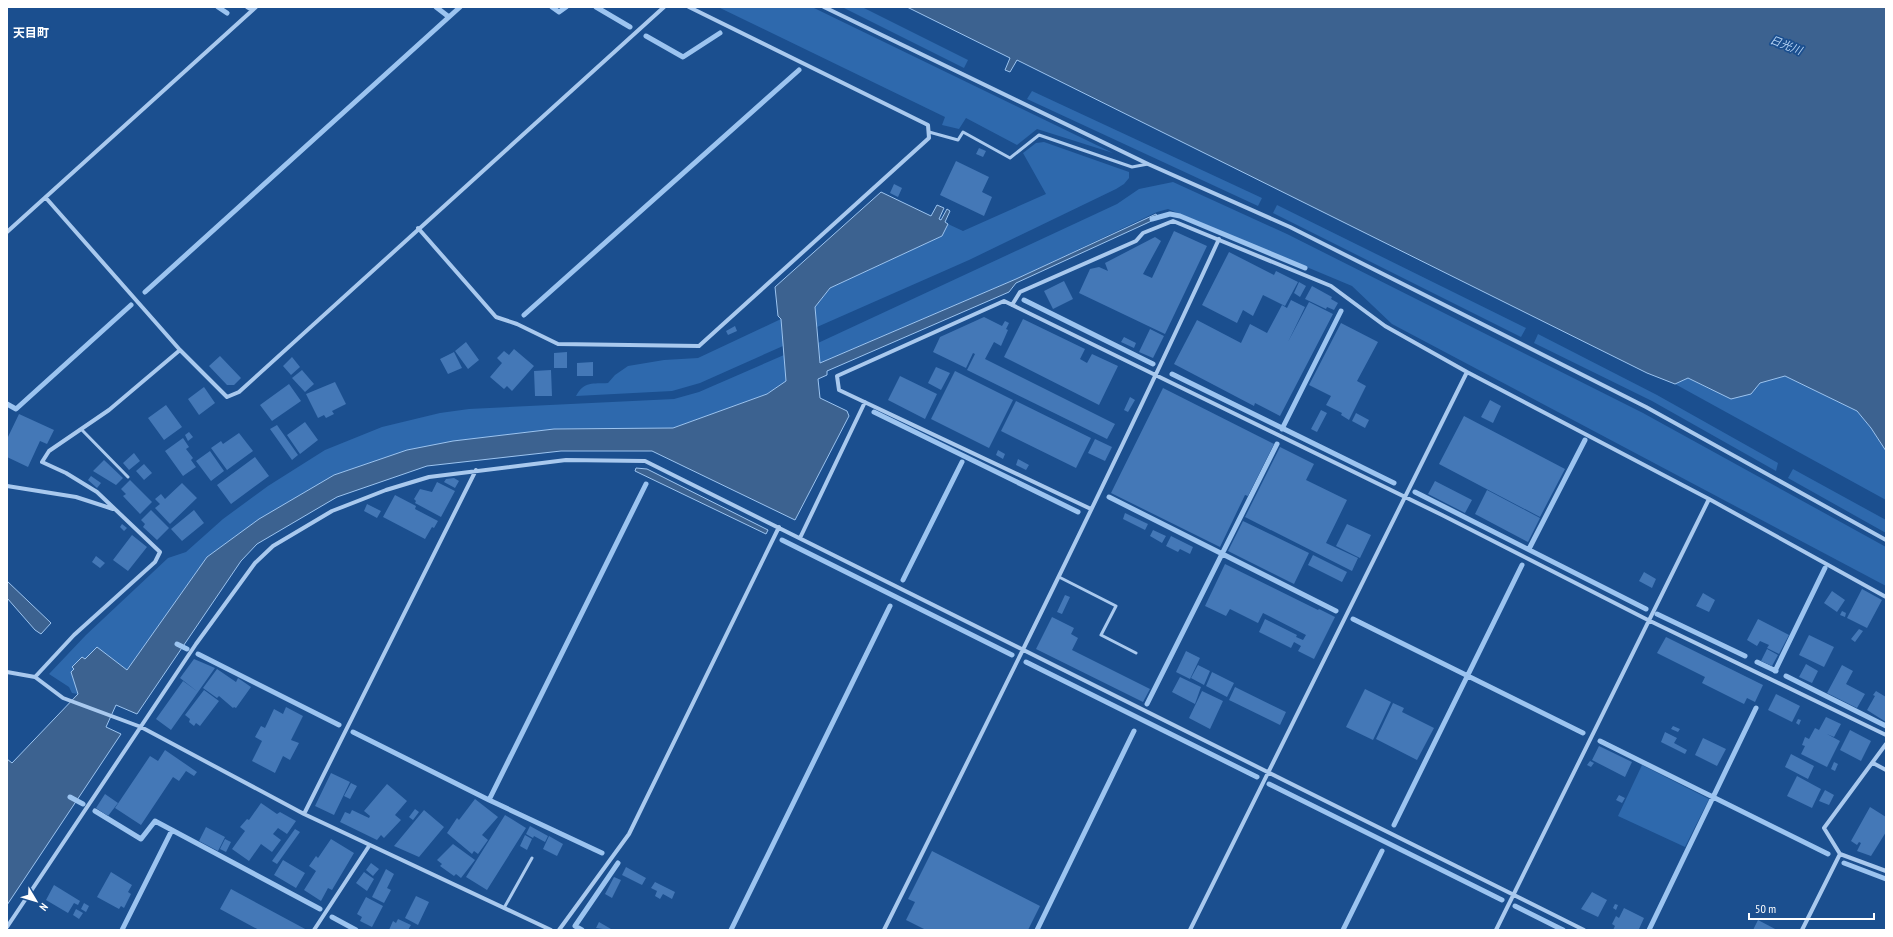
<svg xmlns="http://www.w3.org/2000/svg" width="1893" height="937" font-family="'PT Sans Narrow','Noto Sans JP',sans-serif">
  <style>
    .green { fill: #2e69ad }
    .water { fill: #3c6290; stroke: #9cc4f0 }
    .lines { fill: none; stroke-linecap: round; stroke-linejoin: round }
    .stream { stroke: #9cc4f0; stroke-width: 5 }
    .building { fill: #4478b7 }
    .lane { stroke: #a9c9ee; stroke-width: 3 }
    .street { stroke: #a9c9ee; stroke-width: 4 }
    .labels { text-anchor: middle; dominant-baseline: central; stroke-width: 3.5; stroke-linejoin: round; paint-order: stroke }
    .water-label { font-size: 11px; font-style: italic; fill: #b5d3f5; stroke: #1b4f8f }
    .quarter-label { font-size: 12px; font-weight: bold; fill: #fff; stroke: #1b4f8f }
  </style>
  <rect width="100%" height="100%" fill="#1b4f8f"/>
  <path class="green" d="M718 7H812L1113 153 1037 129 1017 145 966 118 959 129 942 125 945 117Z
    M842 7H862L968 60 964 68Z
    M1032 91 1262 198 1258 206 1027 99Z
    M1044 142 1129 172V178L1124 184 1116 189 969 260 817 327 815 307 830 288 942 236 948 224 963 231 1046 194 1023 153 1036 143Z
    M1173 182 1287 234 1643 413 1886 547V586L1392 324 1352 286 1168 209 1157 212 1016 279 820 363 818 343 1117 204 1139 189Z
    M1277 205 1526 328 1521 337 1273 213Z
    M781 319 783 346 700 383 672 391 576 396C584 381 593 384 608 383L615 375 628 366 664 360 698 358Z
    M1538 334 1657 395 1778 463 1776 471 1652 401 1534 343Z
    M784 355 786 381 767 394 673 428 554 429 453 441 407 450 334 475 207 557 127 670 85 659 71 672 78 694 72 693 69 687 49 674 86 635 168 558 186 552 223 519 268 486 325 450 382 427 440 413 469 409 674 399 699 392Z
    M1785 376 1857 411 1871 428 1886 451V500L1675 384 1688 378 1710 389 1751 394 1760 383Z
    M1793 469 1886 520V533L1788 478Z
    M1642 765 1709 799 1685 847 1618 816Z"/>
  <path class="water" d="M907 7H1886V451L1871 428 1857 411 1785 376 1760 383 1751 394 1731 399 1688 378 1675 384 1647 373 1017 60 1010 72 1005 70 1010 58Z
    M881 192 931 216 937 205 944 208 939 219 941 220 947 209 950 211 945 222 948 224 942 236 830 288 815 307 820 363 1016 279 1156 214 1158 218 1016 283 1009 292 827 371V375L818 379 820 398 847 411 849 416 795 520 652 451H561L427 466 337 497 257 544 241 561 137 714 116 705 106 727 121 734 7 905V759L12 763 78 694 71 672 74 669 72 667 82 657 85 659 97 647 127 670 207 557 259 519 334 475 407 450 453 441 554 429 673 428 767 394 786 381 781 319 778 316 775 287Z
    M636 468 647 469 768 530 766 534 635 471Z
    M7 581 51 623 41 634 35 630 7 598Z"/>
  <g class="lines">
    <path class="stream" d="M218 7 227 13
      M436 7 449 17
      M552 7 559 12 566 7
      M596 7 630 27
      M646 36 683 57 720 33
      M1152 219 1170 214 1180 216 1305 268
      M145 292 460 7
      M1024 300 1153 364
      M524 315 799 70
      M1172 374 1394 483
      M7 404 16 409 131 305
      M874 412 1078 512
      M1282 429 1341 311
      M1415 492 1646 609
      M1109 497 1336 611
      M782 540 1012 655
      M1529 549 1585 440
      M903 580 962 462
      M1657 614 1745 656
      M1353 619 1583 733
      M177 644 187 649
      M198 654 339 725
      M1026 662 1257 777
      M1757 662 1776 671
      M1775 671 1825 568
      M1786 676 1886 726
      M1147 704 1277 444
      M353 732 489 800 602 853
      M1600 741 1828 854
      M1269 784 1502 900
      M70 797 83 804
      M489 800 646 484
      M95 811 141 839 155 821 320 909
      M1394 825 1522 565
      M1844 863 1886 879
      M1515 906 1563 930
      M332 917 356 930
      M122 930 172 830
      M582 930 575 926 618 863
      M731 930 890 606
      M1037 930 1134 731
      M1343 930 1382 851
      M1649 930 1756 708"/>
  </g>
  <path class="building" d="M979 148 986 151 983 157 976 154Z
    M956 161 989 177 982 192 992 197 984 216 940 195Z
    M894 184 902 188 898 197 890 193Z
    M1174 231 1207 246 1165 334 1079 293 1090 269 1099 267 1108 271 1105 263 1155 237 1161 241 1143 274 1152 278Z
    M1229 252 1274 275 1271 281 1276 271 1298 282 1285 306 1263 295 1253 316 1243 310 1237 323 1202 305Z
    M1064 281 1073 299 1053 309 1044 291Z
    M1299 282 1306 286 1300 297 1294 293Z
    M1312 286 1332 297 1331 299 1338 303 1334 310 1327 307 1326 309 1305 299Z
    M1291 300 1305 307 1288 342 1309 302 1333 314 1280 416 1255 403 1254 406 1174 364 1197 320 1241 343 1250 324 1267 333 1282 305 1287 308Z
    M984 317 1002 326 1005 321 1009 323 1006 329 1008 330 1001 346 994 342 985 359 1115 424 1107 439 967 370 975 354 973 353 966 368 933 352 940 337Z
    M1023 319 1085 349 1080 359 1087 363 1092 354 1118 366 1099 405 1004 357Z
    M1341 323 1378 342 1357 381 1366 386 1349 420 1341 415 1342 413 1326 405 1331 396 1309 385Z
    M735 326 737 331 728 335 726 331Z
    M1150 329 1164 336 1153 358 1139 352Z
    M1124 337 1136 343 1134 348 1121 342Z
    M466 342 479 360 468 369 455 351Z
    M514 349 534 366 512 391 507 386 504 389 490 377 502 363 497 358 504 351 509 355Z
    M454 352 462 368 448 374 440 359Z
    M567 352V368H554V353Z
    M220 356 241 378 234 385H227L209 366Z
    M292 357 300 367 291 375 283 366Z
    M593 362V376H577V363Z
    M936 367 950 373 941 390 928 383Z
    M302 370 314 384 305 392 292 378Z
    M551 370 552 396H535L534 371Z
    M955 371 1013 400 989 448 931 419Z
    M900 376 937 394 925 419 888 400Z
    M335 382 346 404 332 411 334 414 326 418 324 415 318 418 306 394Z
    M289 384 301 401 272 421 260 405Z
    M204 387 215 403 199 415 188 399Z
    M1163 388 1274 444 1248 496 1245 495 1220 547 1111 493Z
    M1130 397 1135 400 1128 412 1124 410Z
    M1490 400 1501 406 1493 423 1481 417Z
    M1016 401 1091 438 1076 468 1001 431Z
    M166 405 182 427 164 440 148 418Z
    M1321 410 1327 413 1317 432 1311 429Z
    M1356 413 1369 420 1365 428 1352 421Z
    M19 414 54 430 47 444 40 441 28 467 7 457V439Z
    M1464 416 1565 469 1540 517 1439 464Z
    M305 422 318 440 300 454 287 435Z
    M277 425 298 455 292 460 270 429Z
    M189 432 193 437 188 441 185 435Z
    M239 433 253 451 227 470 211 448 221 441 223 444Z
    M183 438 189 447 186 449 193 458 191 460 196 467 183 476 165 451Z
    M1095 439 1112 447 1105 461 1088 453Z
    M1280 447 1314 464 1306 480 1347 500 1326 543 1358 558 1352 571 1245 517Z
    M998 450 1005 454 1003 459 996 455Z
    M210 451 224 471 211 481 196 461Z
    M134 453 140 461 129 470 123 463Z
    M255 457 269 476 231 504 217 485Z
    M1018 459 1029 465 1026 470 1016 465Z
    M104 460 123 478 116 485 93 471Z
    M144 464 152 473 144 480 136 471Z
    M91 476 101 483 97 488 88 480Z
    M454 478 459 481 455 488 444 482 446 479Z
    M130 480 152 502 140 514 123 496 126 494 121 489Z
    M1435 481 1472 500 1465 513 1428 494Z
    M437 482 455 491 441 517 415 503 416 501 414 499 420 489 432 492Z
    M182 483 197 498 170 524 155 508 160 504 155 499 161 494 165 499Z
    M1487 490 1540 518 1528 542 1475 514Z
    M395 495 416 506 415 509 438 521 434 528 432 527 425 539 383 517Z
    M367 504 381 511 377 518 364 511Z
    M151 510 169 528 157 540 143 527 145 524 141 520Z
    M194 510 204 523 182 541 171 529Z
    M1125 513 1148 524 1145 530 1123 519Z
    M1243 521 1309 553 1294 584 1228 551Z
    M122 524 127 528 124 531 120 527Z
    M1347 524 1371 535 1360 558 1336 546Z
    M1153 530 1166 536 1162 543 1150 536Z
    M132 535 147 547 128 571 113 560Z
    M1171 536 1193 547 1190 554 1180 549 1178 552 1166 546Z
    M1313 555 1347 572 1342 582 1308 565Z
    M96 556 105 563 100 568 92 562Z
    M1225 564 1318 610 1319 609 1335 617 1314 659 1298 651 1301 646 1294 642 1291 648 1259 632 1265 619 1297 635 1296 637 1303 640 1306 635 1263 613 1258 623 1230 609 1226 616 1205 606Z
    M1644 572 1656 579 1652 588 1639 581Z
    M1862 589 1882 600 1867 628 1847 618Z
    M1832 591 1845 600 1837 612 1824 603Z
    M1703 593 1715 600 1709 612 1696 606Z
    M1065 595 1070 597 1062 614 1057 612Z
    M1842 611 1846 613 1845 617 1840 615Z
    M1052 617 1074 628 1071 634 1078 638 1072 650 1150 689 1143 702 1036 649Z
    M1758 619 1789 635 1779 654 1767 648 1769 645 1760 641 1757 646 1747 640Z
    M1859 629 1863 631 1855 642 1851 639Z
    M1809 635 1834 647 1824 667 1799 655Z
    M1666 637 1763 685 1755 702 1747 698 1744 704 1702 683 1705 677 1657 653Z
    M1767 649 1778 655 1772 666 1761 661Z
    M1186 651 1200 658 1190 679 1176 672Z
    M194 659 215 668 198 692 180 678Z
    M1806 664 1818 671 1812 683 1799 677Z
    M1198 665 1210 671 1204 685 1191 678Z
    M1842 665 1853 671 1846 684 1865 694 1857 708 1827 693Z
    M217 669 236 682 238 678 251 687 236 708 234 707 233 708 219 696 217 698 203 688Z
    M1212 672 1234 683 1227 697 1206 686Z
    M1180 677 1201 687 1195 704 1172 692Z
    M183 681 198 692 171 730 156 719Z
    M1235 687 1286 712 1280 725 1229 700Z
    M1365 689 1391 702 1373 740 1346 727Z
    M204 690 219 701 200 726 196 723 194 726 189 722 190 719 185 715Z
    M1202 691 1223 701 1210 729 1189 718Z
    M1876 691 1886 697V722L1867 710 1875 696 1873 695Z
    M1776 694 1800 706 1792 722 1768 710Z
    M1393 703 1404 708 1402 712 1434 728 1417 760 1376 739Z
    M286 707 303 716 291 740 299 743 290 760 283 756 275 773 252 761 262 741 255 737 261 726 265 728 274 709 283 714Z
    M1826 717 1841 724 1834 737 1827 734 1840 741 1827 767 1801 754 1805 746 1802 745 1805 737 1809 739 1815 728 1819 730Z
    M1798 719 1801 720 1799 725 1796 723Z
    M1673 726 1680 729 1678 732 1671 729Z
    M1850 730 1871 741 1861 761 1840 750Z
    M1665 732 1677 738 1674 743 1687 750 1685 754 1661 742Z
    M1703 738 1726 749 1717 766 1695 755Z
    M1599 746 1632 762 1625 777 1592 760Z
    M165 750 197 772 194 776 186 771 179 781 173 777 141 825 115 808 150 756 158 761Z
    M1791 754 1814 766 1808 779 1785 767Z
    M1590 761 1594 763 1591 767 1587 765Z
    M1834 762 1838 764 1835 771 1831 769Z
    M331 773 350 782 334 815 315 806Z
    M1797 776 1821 789 1812 808 1787 796Z
    M351 783 357 786 350 799 344 796Z
    M387 784 407 801 395 815 401 820 384 838 381 835 377 840 340 822 345 812 350 814 352 810 369 818 370 816 364 811Z
    M1825 790 1834 795 1829 805 1819 801Z
    M105 794 118 803 108 816 96 808Z
    M1619 795 1625 798 1622 803 1616 800Z
    M475 799 498 817 482 835 488 840 478 854 474 851 472 854 447 833 457 818 459 820Z
    M261 803 277 814 280 812 296 821 287 834 278 828 273 834 281 840 272 852 261 844 249 861 232 849 245 831 240 827 247 819 249 820Z
    M1870 807 1886 817V832L1871 856 1857 851 1861 843 1859 842 1857 845 1851 841Z
    M415 809 419 812 413 820 409 817Z
    M424 810 444 827 419 857 394 846Z
    M505 815 526 828 487 890 466 877Z
    M530 826 548 836 545 842 534 836 533 838 526 834Z
    M206 827 225 837 218 851 199 841Z
    M295 829 300 832 277 864 272 861Z
    M525 835 532 839 527 850 520 846Z
    M549 836 563 844 557 856 543 849Z
    M225 839 231 842 226 852 220 849Z
    M331 839 354 853 332 890 328 888 321 901 304 890 316 871 309 866 316 856 318 858Z
    M453 844 475 860 461 878 456 874 454 876 440 866 442 864 437 860Z
    M932 851 1040 906 1028 930H926L906 920 915 902 908 899Z
    M283 860 305 873 296 888 274 875Z
    M371 863 379 869 373 876 366 870Z
    M626 867 646 878 642 885 622 875Z
    M386 869 394 874 387 888 391 890 384 903 372 897Z
    M111 872 132 885 128 892 131 894 124 908 121 906 119 909 97 897Z
    M364 872 374 879 367 891 356 883Z
    M614 877 621 880 612 898 605 894Z
    M655 882 675 892 672 899 663 894 660 899 655 896 657 891 651 888Z
    M54 885 80 901 78 905 74 903 68 913 46 900Z
    M231 889 307 930H259L220 909Z
    M1592 892 1607 900 1598 917 1581 909Z
    M416 896 429 902 418 925 405 918Z
    M366 897 383 906 372 927 360 921 362 917 357 914Z
    M84 903 89 906 86 912 81 909Z
    M1615 904 1618 905 1616 910 1613 908Z
    M1624 908 1644 918 1639 929 1641 930H1613L1615 926 1612 924 1616 916 1619 918Z
    M76 909 83 913 79 919 73 915Z
    M398 919 411 925 408 930H389L393 921 396 923Z
    M1758 920 1777 930H1753Z
    M599 922 611 929 610 930 596 928Z"/>
  <g class="lines">
    <path class="lane" d="M929 132 958 140 963 132 1010 158 1039 135 1132 167 1148 164
      M81 429 128 477
      M1059 577 1116 606 1101 635 1136 653
      M504 908 532 858"/>
    <path class="street" d="M247 7 252 10
      M824 7 1148 164 1290 227 1646 407 1886 540
      M46 198 180 350 227 397 239 392 664 7
      M418 228 496 317 517 324 558 344 699 346 929 138 928 125 689 7
      M7 232 256 7
      M1012 305 1020 292 1136 241 1143 233 1173 221 1331 286 1385 326 1467 372 1709 499 1886 597
      M7 486 76 497 113 509
      M1091 509 839 390 837 376 1004 301 1442 515 1648 620 1886 735
      M800 538 865 402
      M7 672 35 677 63 698 141 727 304 814 551 930
      M35 677 74 635 155 562 160 552 97 492 66 473 42 462 49 451 109 410 180 350
      M1886 744 1824 828 1840 854 1886 871
      M1873 763 1886 770
      M304 814 476 470
      M7 927 196 644 255 563 273 546 332 511 386 490 429 477 566 460 645 461 1584 930
      M314 930 369 846
      M559 930 629 834 779 527
      M884 930C998 701 1112 472 1219 239
      M1190 930 1467 372
      M1496 930 1709 499
      M1802 930 1840 854"/>
  </g>
  <g class="labels">
    <g class="water-label">
      <text transform="translate(1786 45) rotate(21)">日光川</text>
    </g>
    <g class="quarter-label">
      <text x="31" y="32">天目町</text>
    </g>
  </g>
  <rect width="1893" height="937" fill="none" stroke="#ffffff" stroke-width="16"/>
  <g transform="translate(36 901) rotate(128)" stroke="#1b4f8f" stroke-width="3" paint-order="stroke">
  <path d="M0-3L7 15L0 10L-7 15Z" fill="#ffffff"/>
  <text y="-6" font-size="11" font-weight="bold" text-anchor="middle" fill="#ffffff">N</text>
  </g>
  <path d="M1749 913v6h125v-6" fill="none" stroke="#ffffff" stroke-width="2"/>
  <text x="1755" y="913" font-size="12" fill="#ffffff" stroke="#1b4f8f" stroke-width="3" paint-order="stroke">50 m</text>
</svg>
